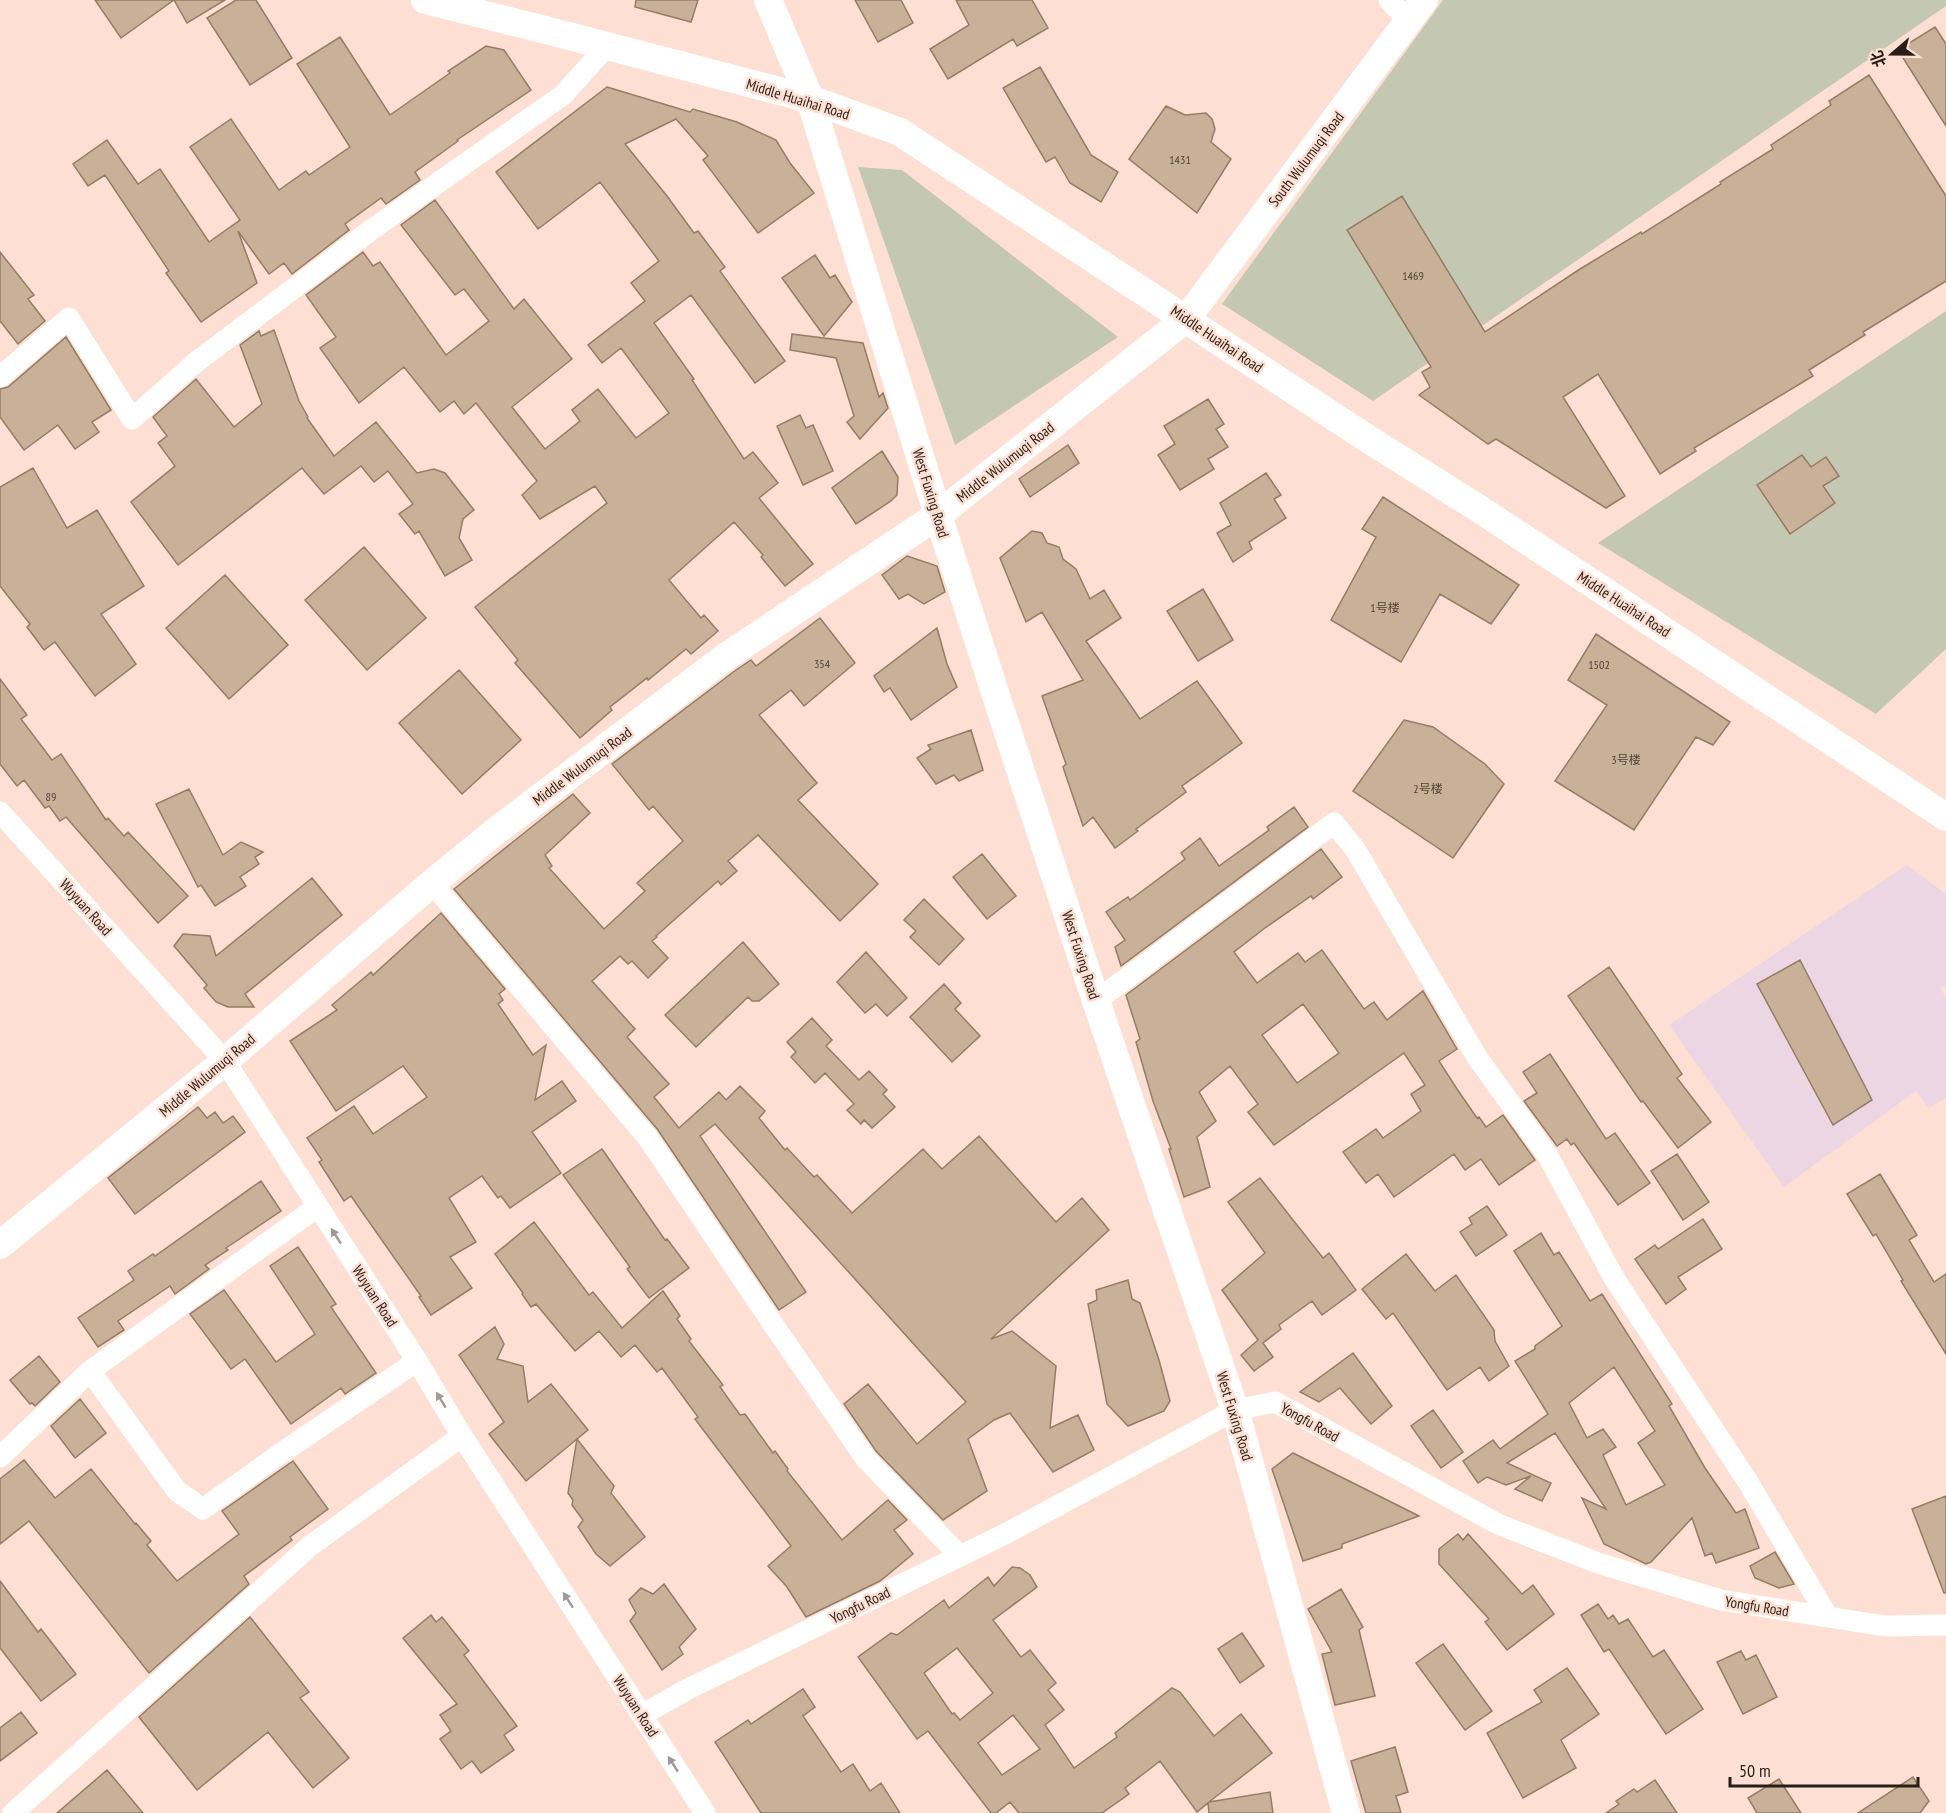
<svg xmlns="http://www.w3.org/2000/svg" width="1946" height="1813" font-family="'PT Sans Narrow','Noto Sans SC',sans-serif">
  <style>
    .medical { fill: #ecd6e4 }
    .green { fill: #c4c8b2 }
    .building { fill: #c8b099; stroke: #957c65; stroke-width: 1.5; fill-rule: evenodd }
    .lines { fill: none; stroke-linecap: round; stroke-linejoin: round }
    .street { stroke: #fff; stroke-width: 21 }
    .secondary { stroke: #fff; stroke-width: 28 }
    .oneway { fill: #9f9997 }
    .labels { text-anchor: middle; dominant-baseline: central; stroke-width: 5; stroke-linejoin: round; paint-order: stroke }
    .number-label { font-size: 12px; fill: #524238 }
    .street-label { font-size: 15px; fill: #2a1d17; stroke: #fde0d3 }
  </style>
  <rect width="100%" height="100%" fill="#fde0d3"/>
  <path class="medical" d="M1907 865 1946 894V988L1944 985 1940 988 1946 997V1098L1929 1108 1916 1091 1784 1187 1669 1025Z"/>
  <path class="green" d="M1443 0H1946V6L1373 401 1222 304Z
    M858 167 902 170 1118 337 955 445Z
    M1946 311V649L1876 714 1598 543Z"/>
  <path class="building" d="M95 0H225L187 23 174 0 121 38Z
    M236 0H256L292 58 250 85 207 18Z
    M636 0H698L691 22 635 7Z
    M855 0H901L913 23 878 42Z
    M956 0H1032L1048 28 1017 46 1013 39 948 79 930 49 969 25Z
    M1935 27 1946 44V126L1898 50Z
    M340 37 390 115 450 73 448 71 486 46 504 50 531 90 457 140 458 141 415 172 420 180 386 204 381 198 345 224 349 230 292 274 284 263 269 274 238 231 257 283 201 322 166 273 169 271 105 175 88 186 73 164 107 140 138 184 160 169 209 242 240 220 190 147 231 119 279 190 306 171 309 175 350 147 297 64Z
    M1040 67 1091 155 1118 172 1101 202 1070 183 1055 157 1046 162 1003 88Z
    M1869 75 1946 196V281L1863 332 1865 335 1809 370 1813 376 1694 448 1696 451 1660 474 1598 374 1563 397 1625 496 1606 508 1496 439 1488 444 1419 395 1430 387 1422 372 1431 367 1347 230 1402 196 1485 332 1580 269 1641 232 1642 234 1721 184 1720 182 1773 149 1771 145 1831 105 1829 101Z
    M607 87 690 112 693 109 737 122 776 140 790 163 814 193 758 233 703 160 708 156 676 119 625 144 667 196 694 233 698 231 725 267 720 271 785 361 755 383 691 295 654 323 694 379 692 380 744 459 753 452 778 483 759 498 813 564 785 586 761 557 763 555 734 522 669 580 701 618 704 615 718 631 691 654 686 649 648 680 647 678 610 707 612 710 580 738 515 663 518 660 475 607 607 503 595 486 540 519 522 495 537 481 476 403 464 414 454 401 440 412 404 367 359 403 320 348 336 337 306 295 363 252 373 266 380 262 446 355 489 321 464 289 455 295 401 225 435 200 514 309 524 299 572 359 512 407 545 449 580 421 572 410 598 389 636 438 669 413 621 348 602 363 588 345 645 301 631 283 659 261 600 182 538 229 496 172Z
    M1166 106 1185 115 1206 113 1212 119 1215 129 1211 142 1231 159 1197 213 1129 159Z
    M0 252 34 295 28 299 45 321 18 344 0 321Z
    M815 255 830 278 835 275 852 302 824 336 782 278Z
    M274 330 299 401 308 417 307 418 334 456 376 422 417 473 434 469 445 473 474 510 463 519 459 538 472 560 445 576 419 531 415 534 399 514 413 504 388 471 374 482 361 466 324 494 302 468 178 565 131 502 175 466 158 443 167 436 153 417 196 379 234 427 262 404 240 345 259 331 261 336Z
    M792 334 863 343 879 397 883 393 888 408 860 439 847 422 854 416 836 358 790 350Z
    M66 337 111 410 92 422 99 432 75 449 58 425 24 450 0 417V389L8 387Z
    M1208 399 1224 424 1216 429 1228 447 1208 459 1214 469 1180 490 1158 455 1175 444 1164 426Z
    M800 415 806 428 813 425 833 471 803 485 777 426Z
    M1068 445 1079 463 1030 497 1019 479Z
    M882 451 898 477 897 495 891 501 856 524 832 488Z
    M1802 455 1811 467 1826 457 1839 476 1823 486 1835 503 1790 534 1757 485Z
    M33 468 67 528 97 510 144 586 101 614 136 664 95 696 55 642 44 650 27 627 30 624 0 586V487Z
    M1266 473 1281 495 1274 499 1286 518 1249 542 1252 549 1233 562 1217 533 1231 525 1220 503Z
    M1383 497 1519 585 1491 624 1440 594 1401 662 1331 620 1376 537 1362 529Z
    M1032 531 1042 533 1047 543 1059 547 1063 559 1076 569 1090 599 1104 590 1121 618 1086 641 1140 719 1197 681 1242 743 1182 786 1186 792 1136 829 1138 831 1115 848 1093 817 1083 826 1063 767 1066 764 1042 696 1083 680 1042 612 1026 622 1000 558Z
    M364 547 426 618 367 670 305 600Z
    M907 556 937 566 945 592 924 604 908 594 899 599 882 575Z
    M225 575 288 645 229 699 166 628Z
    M1203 589 1233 640 1198 661 1167 611Z
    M820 618 855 663 804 706 791 690 759 715 817 783 798 800 878 884 840 921 758 835 728 861 737 871 721 885 718 881 656 936 657 937 652 941 668 958 648 978 632 961 628 964 620 956 592 981 635 1029 627 1037 669 1084 654 1097 679 1128 719 1092 726 1100 740 1086 765 1111 759 1118 785 1150 787 1148 814 1177 817 1175 852 1213 923 1149 942 1169 979 1136 1056 1222 1082 1198 1109 1230 991 1339 1012 1331 1056 1366 1050 1428 1078 1415 1094 1450 1053 1472 1010 1413 994 1420 968 1439 987 1491 943 1520 876 1451 844 1404 868 1384 917 1444 966 1402 715 1124 700 1136 806 1292 779 1310 658 1130 454 889 573 794 590 813 545 855 552 866 549 868 604 929 645 891 637 883 683 841 653 806 649 810 612 764 736 670 751 660 756 666Z
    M937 628 947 664 957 687 911 720 890 688 884 692 874 676Z
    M1596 634 1730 722 1713 745 1696 737 1634 830 1555 781 1607 705 1568 680Z
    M459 670 521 740 462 794 399 723Z
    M0 679 27 715 21 719 52 760 61 754 106 820 108 818 124 836 128 832 188 896 158 923 66 817 60 821 49 806 45 808 24 780 17 786 0 764Z
    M1404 720 1433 727 1485 764 1504 784 1453 858 1353 791Z
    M971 730 983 770 959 781 954 775 936 784 917 758 931 749 928 745Z
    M189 789 223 855 241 842 263 852 255 857 259 864 240 877 246 886 215 906 201 885 198 887 156 804Z
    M1294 807 1308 827 1121 966 1115 947 1125 940 1106 912 1128 897 1130 900 1185 859 1181 853 1200 838 1219 866 1269 830 1267 827Z
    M1321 849 1342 877 1313 899 1311 896 1265 928 1234 952 1257 983 1298 953 1305 962 1322 950 1364 1009 1374 1002 1387 1020 1423 991 1457 1049 1439 1061 1457 1089 1477 1118 1479 1117 1486 1127 1503 1115 1535 1160 1499 1185 1481 1159 1465 1170 1454 1154 1394 1197 1378 1174 1366 1183 1343 1152 1376 1129 1383 1138 1421 1111 1411 1094 1425 1085 1404 1053 1274 1145 1248 1112 1258 1104 1230 1066 1199 1092 1216 1121 1197 1137 1210 1187 1184 1197 1169 1149H1171L1153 1101 1136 1042 1140 1039 1126 995ZM1303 1004 1339 1053 1297 1083 1262 1035Z
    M982 854 1016 896 987 919 953 877Z
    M312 878 342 915 245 994 254 1007H228L216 1002 204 988 207 985 174 946 183 934 210 936 216 956Z
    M924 899 964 939 939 965 910 937 916 931 904 920Z
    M441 913 505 989 499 994 503 1000 498 1004 533 1055 546 1045 535 1100 562 1081 576 1101 532 1132 561 1173 510 1208 501 1196 498 1198 482 1176 449 1198 476 1242 450 1257 472 1288 431 1315 419 1297 421 1296 351 1196 344 1201 319 1162 322 1160 307 1138 354 1106 373 1134 427 1097 403 1066 336 1111 290 1041 337 1010 332 1005 371 972 373 975Z
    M743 942 779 984 759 1001H752L748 997 696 1047 665 1015Z
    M866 952 907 998 887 1016 876 1004 865 1013 837 982Z
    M1800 960 1872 1100 1833 1125 1757 984Z
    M1609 967 1682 1074 1677 1078 1711 1122 1678 1148 1643 1101 1641 1102 1568 996Z
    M944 984 961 1003 955 1009 980 1036 952 1062 910 1017Z
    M812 1018 832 1040 826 1046 859 1080 869 1071 887 1090 883 1094 895 1107 872 1128 864 1120 861 1124 847 1110 854 1104 825 1073 815 1083 791 1057 796 1052 787 1042Z
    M1550 1054 1606 1139 1615 1133 1650 1183 1618 1205 1574 1143 1571 1145 1567 1139 1557 1146 1524 1101 1537 1093 1523 1072Z
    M198 1107 207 1118 215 1112 223 1123 233 1116 245 1132 135 1214 108 1178Z
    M602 1149 665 1240 667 1239 689 1268 649 1298 627 1269 630 1267 563 1175Z
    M1677 1154 1709 1202 1683 1220 1651 1171Z
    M1880 1174 1917 1235 1909 1240 1934 1282 1946 1274V1354L1901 1281 1903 1280 1876 1234 1873 1236 1847 1194Z
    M1260 1178 1323 1258 1329 1253 1356 1290 1322 1315 1312 1301 1279 1325 1281 1329 1263 1343 1273 1357 1254 1371 1241 1355 1258 1340 1222 1290 1265 1253 1228 1202Z
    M261 1181 281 1211 226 1248 228 1250 205 1265 209 1269 175 1294 170 1286 118 1321 124 1330 98 1347 78 1318 134 1280 128 1271 153 1254 155 1256Z
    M1487 1206 1507 1235 1476 1256 1460 1232 1472 1224 1469 1218Z
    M1703 1219 1722 1249 1678 1277 1686 1289 1666 1304 1635 1259 1655 1245 1658 1249Z
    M534 1222 589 1295 593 1292 622 1328 663 1291 680 1316 677 1319 691 1339 689 1341 723 1385 720 1387 740 1415 745 1414 773 1453 775 1451 788 1469 787 1471 842 1540 888 1500 907 1520 894 1530 913 1554 880 1581 806 1617 787 1587 768 1566 791 1546 720 1452 695 1419 698 1417 662 1368 657 1372 635 1345 621 1357 599 1331 575 1351 536 1304 531 1307 522 1294 523 1293 495 1254Z
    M1541 1233 1554 1255 1559 1252 1590 1301 1602 1294 1672 1404 1669 1406 1705 1468 1736 1513 1745 1509 1759 1548 1716 1563 1712 1553 1705 1556 1692 1518 1651 1562 1646 1564 1604 1544 1582 1498 1606 1509 1555 1433 1507 1463 1551 1483 1542 1501 1515 1489 1531 1476 1506 1485 1487 1477 1478 1483 1463 1461 1493 1440 1500 1449 1548 1414 1515 1361 1535 1349V1346L1562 1326 1514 1251ZM1614 1367 1655 1431 1638 1443 1665 1485 1626 1505 1603 1455 1616 1447 1603 1429 1587 1438 1569 1403Z
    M298 1247 336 1304 331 1307 376 1373 345 1394 341 1388 291 1424 245 1359 231 1369 190 1314 224 1290 276 1362 315 1334 270 1266Z
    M1406 1254 1435 1291 1456 1275 1494 1330 1495 1341 1509 1366 1489 1381 1480 1367 1447 1390 1393 1313 1386 1319 1362 1289Z
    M1128 1280 1132 1299 1140 1303 1159 1360 1170 1401 1164 1411 1128 1426 1107 1404 1088 1304 1097 1300 1096 1290Z
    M495 1327 504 1344 497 1359 523 1366 528 1402 551 1384 588 1430 526 1481 489 1434 504 1422 459 1355Z
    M1353 1353 1392 1406 1371 1424 1340 1388 1319 1402 1300 1392Z
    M39 1356 60 1382 35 1406 32 1403 30 1404 10 1380Z
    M80 1399 106 1433 75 1458 51 1426Z
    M1433 1410 1463 1452 1441 1468 1411 1426Z
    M577 1439 614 1486 611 1493 645 1537 610 1566 596 1554 578 1527 583 1520 572 1505 573 1500 568 1493Z
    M1293 1453 1419 1516 1342 1544V1548L1303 1561 1272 1469Z
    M24 1460 55 1498 91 1469 135 1524 136 1523 151 1541 147 1545 177 1581 239 1534 222 1511 293 1461 328 1509 290 1537 292 1540 244 1576 249 1584 149 1673 29 1521 0 1544V1479Z
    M1946 1496V1593H1944L1912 1509Z
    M1458 1534 1463 1540 1468 1534 1522 1594 1533 1585 1554 1614 1507 1650 1485 1622 1489 1619 1439 1564V1549Z
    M1775 1552 1794 1584 1779 1588 1755 1578 1750 1566Z
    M1012 1567 1020 1568 1030 1575 1037 1587 993 1620 1021 1657 1030 1650 1056 1683 1048 1690 1064 1710 1045 1725 1074 1768 1117 1737 1115 1733 1172 1688 1180 1692 1214 1736 1241 1714 1272 1753 1209 1802 1270 1792 1273 1813H1209L1208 1803 1197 1812 1160 1761 1125 1788 1129 1794 1102 1813H1019L1010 1802 996 1813H991L928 1731 917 1739 858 1657 891 1633 897 1635 944 1600 949 1608 988 1577 994 1586ZM957 1648 993 1693 960 1720 954 1713 952 1714 924 1673ZM1013 1715 1040 1749 1002 1775 978 1743Z
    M0 1581 38 1632 41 1629 76 1674 41 1701 0 1648Z
    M664 1584 696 1629 679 1647 683 1654 662 1670 630 1621 636 1613 629 1600 641 1588 653 1594Z
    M1341 1589 1363 1627 1359 1630 1375 1696 1335 1705 1322 1654 1332 1652 1308 1609Z
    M1598 1604 1608 1619 1613 1615 1619 1624 1628 1619 1653 1657 1664 1650 1703 1709 1666 1734 1609 1649 1604 1652 1581 1615Z
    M431 1615 436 1622 442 1617 469 1651 464 1655 517 1726 504 1735 514 1750 481 1773 472 1761 461 1769 440 1739 451 1731 440 1715 457 1704 403 1638Z
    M250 1617 309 1692 300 1698 349 1758 313 1788 268 1732 197 1790 139 1717Z
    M1242 1633 1264 1666 1240 1683 1218 1649Z
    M1443 1644 1492 1711 1465 1730 1416 1663Z
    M1741 1651 1746 1660 1756 1655 1777 1697 1743 1714 1717 1662Z
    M1567 1668 1599 1714 1561 1740 1576 1768 1523 1798 1487 1733 1542 1702 1534 1690Z
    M803 1689 815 1707 803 1716 841 1772 853 1764 870 1791 881 1783 900 1813H761L715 1742 748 1720 751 1724Z
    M21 1712 37 1733 0 1761V1728Z
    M1395 1747 1408 1792 1396 1796 1401 1813H1366L1351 1761Z
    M107 1770 143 1813H57Z
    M1913 1777 1929 1801 1920 1813H1858Z
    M1779 1779 1801 1813H1757L1748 1798Z
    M1655 1780 1677 1813H1606L1619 1804 1616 1801 1634 1789 1637 1792Z"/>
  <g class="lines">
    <path class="street" d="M1389 0 1409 21
      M0 377 69 318 132 419 195 363 371 230 563 95 606 47
      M0 812 225 1061 417 1361 462 1436 705 1813
      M432 883 648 1138 777 1330 866 1459 960 1556
      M1096 1001 1334 823 1355 849 1477 1057 1548 1156 1614 1278 1748 1482 1828 1617
      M90 1371 177 1491 203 1509 277 1456 417 1361
      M0 1457 90 1371 317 1207
      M642 1715 688 1689 1007 1533 1235 1410 1275 1402 1498 1524 1598 1563 1721 1600 1885 1626 1946 1625
      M13 1813 310 1546 462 1436"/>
    <path class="secondary" d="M425 0 542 29 810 99 900 132 1365 437 1478 508 1946 817
      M768 0 810 99 938 515 1000 708 1096 1001 1235 1410 1346 1813
      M0 1245 225 1061 432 883 496 831 724 658 938 515 1187 318 1424 0"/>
  </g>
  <defs><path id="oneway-solid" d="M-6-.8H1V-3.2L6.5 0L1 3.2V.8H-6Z" transform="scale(1.5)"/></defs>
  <g class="oneway">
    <use href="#oneway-solid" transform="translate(336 1236) rotate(-123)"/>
    <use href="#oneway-solid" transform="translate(441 1400) rotate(-121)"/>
    <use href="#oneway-solid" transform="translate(568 1600) rotate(-123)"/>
    <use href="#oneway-solid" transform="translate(673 1764) rotate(-123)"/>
  </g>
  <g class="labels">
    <g class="number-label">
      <text x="1180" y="159">1431</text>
      <text x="1413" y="275">1469</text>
      <text x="1385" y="607">1号楼</text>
      <text x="822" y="663">354</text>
      <text x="1599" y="664">1502</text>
      <text x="1626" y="759">3号楼</text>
      <text x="1428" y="788">2号楼</text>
      <text x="51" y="796">89</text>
    </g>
    <g class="street-label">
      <text transform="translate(798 99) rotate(17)">Middle Huaihai Road</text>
      <text transform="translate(1306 159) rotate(-53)">South Wulumuqi Road</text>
      <text transform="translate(1217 339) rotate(34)">Middle Huaihai Road</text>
      <text transform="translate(1005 462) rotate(-38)">Middle Wulumuqi Road</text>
      <text transform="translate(931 493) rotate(73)">West Fuxing Road</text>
      <text transform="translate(1624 604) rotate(33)">Middle Huaihai Road</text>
      <text transform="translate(582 766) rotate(-37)">Middle Wulumuqi Road</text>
      <text transform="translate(86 907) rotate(48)">Wuyuan Road</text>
      <text transform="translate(1081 955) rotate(72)">West Fuxing Road</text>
      <text transform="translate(207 1075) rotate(-40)">Middle Wulumuqi Road</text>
      <text transform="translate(375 1296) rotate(57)">Wuyuan Road</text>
      <text transform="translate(1235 1416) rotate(73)">West Fuxing Road</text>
      <text transform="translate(1310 1422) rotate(29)">Yongfu Road</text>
      <text transform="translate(860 1605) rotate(-26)">Yongfu Road</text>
      <text transform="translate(1757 1606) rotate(9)">Yongfu Road</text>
      <text transform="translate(636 1706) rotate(57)">Wuyuan Road</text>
    </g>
  </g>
  <g transform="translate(1892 54) rotate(250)" stroke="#fde0d3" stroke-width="4.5" paint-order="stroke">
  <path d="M0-4.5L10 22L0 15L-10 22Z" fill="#2a1d17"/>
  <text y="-9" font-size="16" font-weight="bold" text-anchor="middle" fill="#2a1d17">北</text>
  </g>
  <path d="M1730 1777v9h188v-9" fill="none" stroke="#2a1d17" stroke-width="3"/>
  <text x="1739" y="1777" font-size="18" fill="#2a1d17" stroke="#fde0d3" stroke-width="4.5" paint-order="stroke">50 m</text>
</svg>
